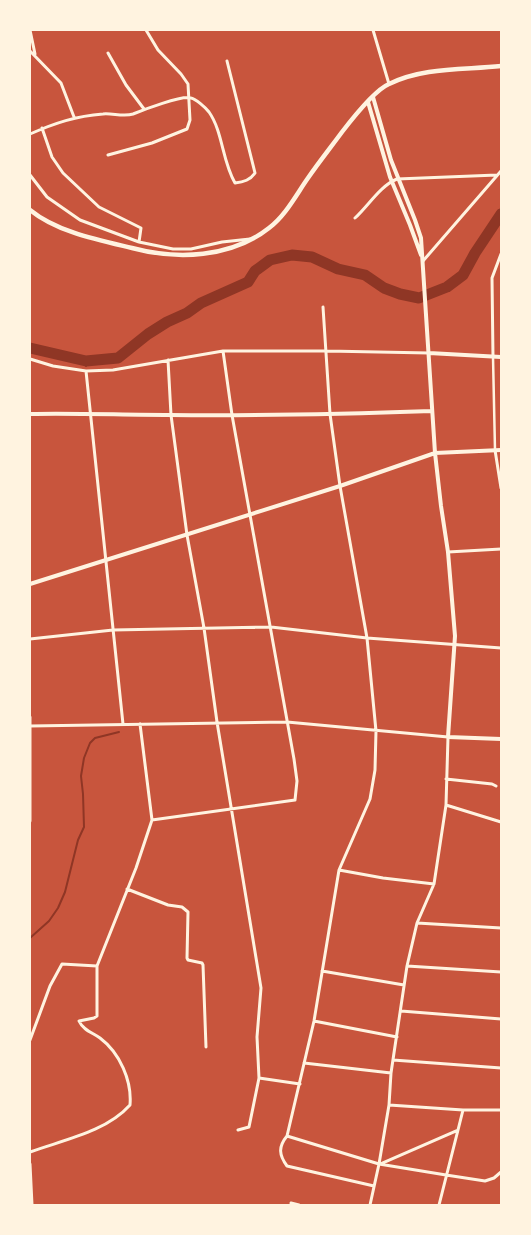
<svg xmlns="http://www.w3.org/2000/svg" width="531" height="1235" font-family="'Asap Condensed',sans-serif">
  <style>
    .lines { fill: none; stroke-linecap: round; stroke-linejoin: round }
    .stream { stroke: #8f3625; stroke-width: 2 }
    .river { stroke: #8f3625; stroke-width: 11 }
    .pedestrian { stroke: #fff3e0; stroke-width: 2.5 }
    .minor { stroke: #fff3e0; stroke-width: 3 }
    .tertiary { stroke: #fff3e0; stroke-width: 4 }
    .primary { stroke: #fff3e0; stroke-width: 4.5 }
  </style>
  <rect width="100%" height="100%" fill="#c8553d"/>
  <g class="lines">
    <path class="stream" d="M86 361V366
      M30 938 49 921 58 908 65 892 78 840 84 827 83 794 81 776 84 758 90 743 95 738 119 732"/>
    <path class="river" d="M30 348 86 361 118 358 148 334 167 322 187 313 201 303 248 282 255 271 270 260 292 255 312 257 338 269 365 275 384 288 400 294 419 298 447 287 463 275 475 253 501 214"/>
    <path class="pedestrian" d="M493 357 495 450"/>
    <path class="minor" d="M30 30 35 54
      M373 30 389 84
      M30 51 61 83 74 117
      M108 53 126 85 144 109
      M42 128 52 157 63 173 99 207 141 228 139 242
      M30 134C55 123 76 116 103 114 112 113 124 117 133 114 143 110 182 95 191 98 196 99 206 108 209 112 223 132 222 161 235 183 244 182 250 180 255 173L227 61
      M108 155 152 143 187 129 190 120 188 84 181 74 158 50 146 30
      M30 175 47 197 80 220 139 242 173 249H191L222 242 250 239
      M355 218C369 205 380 186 397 179L497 175
      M423 261 501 171
      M323 307 330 414 340 486 367 638 376 731 375 770 370 799 339 870 314 1021 287 1136C278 1147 279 1155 287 1166L374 1186
      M493 357 492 278 501 254
      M30 359 53 366 86 371 113 370 223 351H327L429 353
      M168 360 171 415 187 535 204 628 217 722 261 988 257 1037 259 1078 249 1127 238 1130
      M86 371 123 724
      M495 450 501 488
      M448 552 501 549
      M30 639 113 630 271 627 367 638 501 648
      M30 717V821
      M30 726 287 722 448 737 446 805 434 884 417 923 407 966 391 1073 389 1105 379 1164 370 1205
      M446 779 492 784 496 786
      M446 805 501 822
      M152 820 295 800 297 781 294 759 232 415 223 351
      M339 870 383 878 434 884
      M127 889 168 905 182 907 188 912 187 958 188 960 202 963 203 965 206 1047
      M417 923 501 928
      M407 966 501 972
      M322 971 404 985
      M401 1011 501 1019
      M314 1021 397 1037
      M30 1040 50 986 62 964 97 966
      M393 1060 501 1068
      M304 1063 391 1073
      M259 1078 300 1084
      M389 1105 463 1110H501
      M287 1136 379 1164 446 1175 485 1181 494 1178 501 1172
      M30 1152C63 1140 106 1132 130 1105 132 1081 120 1053 100 1038 93 1033 83 1030 79 1021L94 1018 97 1016V966L136 868 152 820 140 724
      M30 1164 32 1205
      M380 1164 458 1130 463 1110
      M291 1203 299 1205
      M439 1205 458 1130"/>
    <path class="tertiary" d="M373 97 391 160 415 220 421 238 435 453 441 506 448 552 455 636 448 737 501 739
      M368 102 390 177 410 225 421 255
      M429 353 501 357
      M30 414C77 413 123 415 170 415 257 416 345 414 432 411
      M30 584 340 486 435 453 501 450"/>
    <path class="primary" d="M30 210C57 232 98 240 132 248 177 260 231 258 269 228 286 215 296 195 308 178 319 162 331 147 342 132 352 119 375 90 389 84 423 67 464 70 501 66"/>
  </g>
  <rect width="531" height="1235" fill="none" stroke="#fff3e0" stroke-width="62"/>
</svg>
